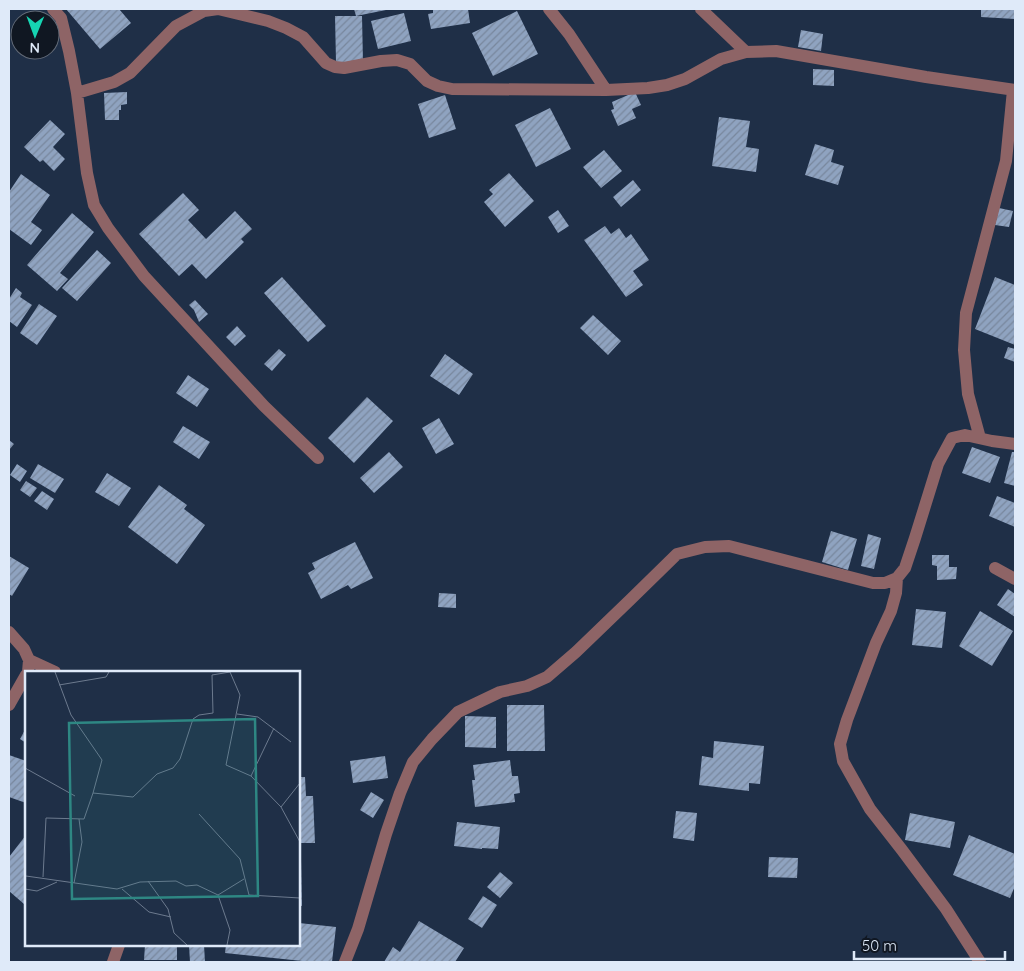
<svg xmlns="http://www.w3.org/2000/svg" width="1024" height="971" font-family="Quicksand,sans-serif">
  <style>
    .building { fill: url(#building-hatch) }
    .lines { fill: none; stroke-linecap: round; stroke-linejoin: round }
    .minor { stroke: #8e6466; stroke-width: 12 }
    .inset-road { fill: none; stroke: #6c7a8e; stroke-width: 1 }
    .view { fill: #2e8783; fill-opacity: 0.15; stroke: #2e8783; stroke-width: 2.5 }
    .inset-edge { fill: none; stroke: #dfeaf9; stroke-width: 2.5 }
  </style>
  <defs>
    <pattern id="building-hatch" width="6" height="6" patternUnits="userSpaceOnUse" patternTransform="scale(1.25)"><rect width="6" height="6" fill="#8fa3c0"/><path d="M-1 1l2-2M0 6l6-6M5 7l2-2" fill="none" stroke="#78879d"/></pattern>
  </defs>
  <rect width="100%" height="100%" fill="#1f2f47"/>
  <path class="building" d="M66 9H119L131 23 100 49Z
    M354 9H385L386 10 356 16Z
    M433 9H468L470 23 431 29 428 14 433 13Z
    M981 9H1015V19L981 17Z
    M517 11 538 54 493 76 472 33Z
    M404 13 411 41 378 49 371 21Z
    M335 16H362L363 62H336Z
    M801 30 823 34 821 51 798 47Z
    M813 69 834 70V86L813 85Z
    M127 92V104L121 105V110H119V120H105L104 93Z
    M635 92 641 105 632 109 636 118 618 126 611 110 614 109 612 102Z
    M445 95 456 129 429 138 418 104Z
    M550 108 571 149 536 167 515 125Z
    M719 117 750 121 746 147 759 149 756 172 712 166Z
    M50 120 65 134 53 147 65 159 54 171 43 160 40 162 24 147Z
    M815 144 834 150 831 162 844 166 838 185 805 175Z
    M604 150 622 171 601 188 583 167Z
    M509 173 534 201 505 227 484 202 493 194 489 190Z
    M21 174 50 195 31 222 42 230 31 245 9 229V192Z
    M633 180 641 190 621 207 613 197Z
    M183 193 199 210 188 220 206 239 235 211 252 229 241 239 244 242 206 279 192 264 179 276 139 234Z
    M999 208 1013 211 1009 227 995 225Z
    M558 210 569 226 558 233 548 217Z
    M72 213 94 232 60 273 68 279 57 291 27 265Z
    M605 226 611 234 619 228 626 238 631 234 649 260 633 271 643 285 626 297 584 240Z
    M97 250 111 263 77 301 62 288Z
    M282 277 326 326 308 342 264 293Z
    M995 277 1015 285V345L975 329Z
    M16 288 22 293 20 297 32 305 17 327 9 321V299Z
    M195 300 208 314 199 322 194 310 189 305Z
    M39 304 57 316 37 345 20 333Z
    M593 315 621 341 608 355 580 328Z
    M237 326 246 336 235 346 226 337Z
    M1008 347 1015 349V362L1004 358Z
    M279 349 286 355 272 371 264 364Z
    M445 354 473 374 459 395 430 376Z
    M188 375 209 389 197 407 176 393Z
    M367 397 393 421 354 463 328 438Z
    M439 418 454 444 436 454 422 428Z
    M183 426 210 442 199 459 173 442Z
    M9 440 14 444 9 450Z
    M972 447 1000 457 990 483 962 473Z
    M389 452 403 467 374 493 360 478Z
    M1012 452H1015V486L1004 483Z
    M17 464 27 471 20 482 10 475Z
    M38 464 64 479 55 493 30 478Z
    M107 473 131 488 119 506 95 492Z
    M26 481 37 488 30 497 20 490Z
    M159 485 187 505 184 509 205 525 177 564 128 527Z
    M42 491 54 499 47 510 34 501Z
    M997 496 1015 503V527L989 516Z
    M831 531 857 539 848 570 822 562Z
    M868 534 881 538 874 569 861 566Z
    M355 542 373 578 351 589 348 585 321 599 308 573 315 569 312 563Z
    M932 555H949V567H957L956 579 937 580V566L932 565Z
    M9 556 29 568 12 596 9 594Z
    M1008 589 1015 594V617L997 605Z
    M439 593 456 594V608L438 607Z
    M916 609 946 612 942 648 912 645Z
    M980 611 1013 631 992 666 959 646Z
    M507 705H544L545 751H507Z
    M465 716 496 717V748L465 747Z
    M26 728V743L20 739Z
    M714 741 764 746 760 784 749 783V791L699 785 702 756 713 758Z
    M9 755 26 761V803L9 797Z
    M385 756 388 778 353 783 350 761Z
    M510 760 512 776H518L520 793 514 794 515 802 475 807 472 780H475L473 765Z
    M299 777H305L306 796H313L315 843H299Z
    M371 792 384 800 373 818 360 810Z
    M676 811 697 813 694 841 673 838Z
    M910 813 955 822 950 848 905 840Z
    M457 822 500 827 498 849 482 848V849L454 846Z
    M26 835V901L24 904 9 891V857Z
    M969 835 1015 854V886L1010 898 953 875Z
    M769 857 798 858 797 878 768 877Z
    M299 860H301L302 906H299Z
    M500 872 513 883 500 898 487 887Z
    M483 896 497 905 482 928 468 919Z
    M419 921 464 948 455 962H384L393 947 400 952Z
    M299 923 336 927 332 962H312L225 953 226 945H299Z
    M145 945H177V960H144Z
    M189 945H204L205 962H190Z"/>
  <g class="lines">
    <path class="minor" d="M53 9 61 18 69 51 77 93 87 173 94 205 108 228 144 276 264 406 318 458
      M549 9 569 34 606 90
      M701 9 746 52
      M77 93 114 82 130 73 176 26 204 11 218 9 268 21 286 28 303 37 326 63 335 67 344 68 381 61 397 60 410 64 427 81 438 86 452 89 606 90 648 88 667 85 685 79 721 59 746 52 776 51 926 77 1015 90
      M980 438 968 394 964 350 966 313 1006 161 1013 90
      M995 568 1015 579
      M897 578 896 593 891 611 876 643 847 720 840 744 843 761 870 809 902 850 946 909 980 962
      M9 632 24 649 29 660 28 672
      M29 660 55 672
      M9 705 26 675
      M113 962 119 945
      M345 962 358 929 386 834 400 793 413 762 432 739 458 712 500 692 527 686 547 677 576 652 631 599 677 554 705 547 729 546 873 583H885L897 578 905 568 915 538 938 464 952 438 965 435 992 441 1015 444"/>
  </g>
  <g transform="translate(25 671)">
    <rect width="275" height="275" fill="#1f2f47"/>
    <path class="inset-road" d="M30 1 46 44 77 89 68 122M205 1 215 24 201 94 226 105M34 14 81 6 84 1M212 43 233 46 266 71M249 57 226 105 256 136 275 171M0 97 50 125M256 136 275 112M174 143 215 188 224 224 275 227M0 172V213M1 205 92 218 115 211 151 210 161 215 172 214 193 224 219 208M18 206 21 147 59 148 68 122 108 126 132 103 148 97 155 88 168 48 174 44 188 42 187 4 205 1M123 210 143 238 149 262 162 274M49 212 57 171 54 148M0 218 12 220 32 211M97 218 124 241 146 246M193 224 205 259 202 274"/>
    <path class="view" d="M230 48 233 225 47 228 44 52Z"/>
    <rect width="275" height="275" class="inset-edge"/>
  </g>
  <rect width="1024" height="971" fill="none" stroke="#dfeaf9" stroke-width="20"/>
  <g transform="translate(35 35) rotate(181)"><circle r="24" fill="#101722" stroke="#636b78"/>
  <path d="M0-4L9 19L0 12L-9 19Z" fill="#16d5b3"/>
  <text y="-8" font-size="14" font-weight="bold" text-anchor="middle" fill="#dfeaf9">N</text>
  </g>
  <path d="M854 951v8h151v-8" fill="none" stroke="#dfeaf9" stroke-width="2.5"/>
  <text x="862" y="951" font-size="15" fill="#dfeaf9" stroke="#101722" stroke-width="4" paint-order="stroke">50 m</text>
</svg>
